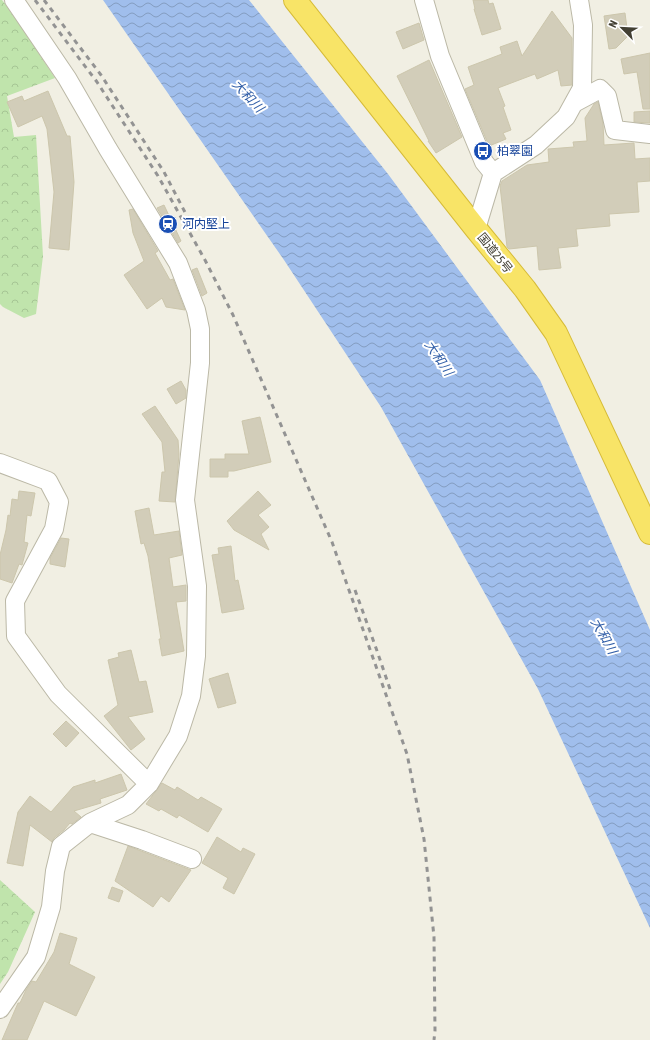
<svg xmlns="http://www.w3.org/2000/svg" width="650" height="1040" font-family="'Asap Condensed','Noto Sans JP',sans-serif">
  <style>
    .forest { fill: url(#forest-crowns) }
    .water { fill: url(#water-waves) }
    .building { fill: #d2cdb9; stroke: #ccc6ac }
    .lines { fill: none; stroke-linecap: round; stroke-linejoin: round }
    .minor-casing { stroke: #bbb8a6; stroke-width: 20 }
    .highway-casing { stroke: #d6bb37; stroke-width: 24 }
    .minor { stroke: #fff; stroke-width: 18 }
    .highway { stroke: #f8e467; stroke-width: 22 }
    .rail { stroke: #939393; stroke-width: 3; stroke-dasharray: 5 5; stroke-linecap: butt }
    .labels { text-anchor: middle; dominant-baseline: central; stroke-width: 4; stroke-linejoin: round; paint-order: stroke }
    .transit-label { font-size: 12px; fill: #164399; stroke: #fff; text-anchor: start }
    .street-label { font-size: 12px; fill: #423f33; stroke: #fff }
    .water-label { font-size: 13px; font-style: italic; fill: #325fa8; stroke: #fff }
  </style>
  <defs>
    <pattern id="forest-crowns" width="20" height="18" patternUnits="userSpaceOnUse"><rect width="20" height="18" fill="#c0e4ac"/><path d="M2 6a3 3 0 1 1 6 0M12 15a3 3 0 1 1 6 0" fill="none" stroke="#a6c594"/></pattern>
    <pattern id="water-waves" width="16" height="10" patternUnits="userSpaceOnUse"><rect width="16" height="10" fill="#a0beec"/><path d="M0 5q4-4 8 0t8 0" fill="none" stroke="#849cc0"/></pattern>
  </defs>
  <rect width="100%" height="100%" fill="#f1efe3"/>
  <path class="forest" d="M0 0H2L11 11 55 78 7 96 14 137 36 135 43 256 36 314 24 318 3 307 0 304Z
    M0 880 35 912 8 972 0 984Z"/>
  <path class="water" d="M103 0H249L388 174 540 380 650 630V928L538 689 381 407 284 260Z"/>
  <path class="building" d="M473 0H488L489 4 493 3 501 29 482 35 474 9H475Z
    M552 11 572 38V85L561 86 558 70 537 79 535 74 498 88 505 106 503 107 511 130 503 133 506 139 489 146 465 89 474 85 468 67 502 54 500 47 517 41 522 56Z
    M625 13 628 36 616 48 609 49 604 16Z
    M419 23 424 40 403 49 396 32Z
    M650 53V109H643L637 72 624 74 621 59Z
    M429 60 462 137 436 153 428 141H429L397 76Z
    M48 91 67 136H70L74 182 69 250 49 248 54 192 47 129 42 116 18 127 7 102 22 96 24 101Z
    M598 102 603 123 604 145 634 143 635 159 650 158V181L637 182 639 212 609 214 610 226 576 229 578 246 558 248 561 268 539 270 537 246 509 249 507 247 500 186 502 181 527 165 549 162 548 149 574 147 573 142 587 141 585 118 594 104Z
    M650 111V123L634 122V112Z
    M164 205 181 241 178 243 157 208Z
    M133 209 158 251 155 253 170 280 173 279 185 310 166 307 162 298 147 309 124 275 144 261 133 233 129 210Z
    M197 268 207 293 202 296 192 270Z
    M181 381 186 390V398L176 404 167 389Z
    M155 406 178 440 179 454 175 502 159 501 162 472H165L162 442 142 414Z
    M260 417 271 462 234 471H228V477H210V459H225V454H249L242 421Z
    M19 491 35 493 31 516 27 515 24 542 28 543 22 565 19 564 12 583 0 579V555L6 530 8 515 10 516 12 499 18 500Z
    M258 491 271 505 258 515 269 527 261 534 269 550 234 530 227 521Z
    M149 508 154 535 179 531 182 555 169 558 173 587 186 585V601L176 602 184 651 162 656 159 639H161L148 556 144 543 141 544 135 511Z
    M61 538 69 539 65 567 50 564V558Z
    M231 546 235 581 238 580 244 609 222 613 212 555 219 554 218 548Z
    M131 650 139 682 146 681 153 712 128 717 145 739 131 750 104 716 118 705 108 660 119 657 118 653Z
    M228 673 236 703 218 708 209 679Z
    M66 721 79 733 66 747 53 734Z
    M121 774 127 790 100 799 101 803 74 811 81 817 72 824 70 823 64 830 54 838 52 842 30 825 23 866 7 863 18 812 30 796 51 812 73 787 95 780V783Z
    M162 783 175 790 177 787 198 800 201 797 222 809 208 832 179 815 177 818 161 809 159 811 146 804Z
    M217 837 241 852 243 848 255 854 234 894 223 888 228 878 202 863Z
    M128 846 191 870 169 902 161 896 153 907 115 881Z
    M112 887 123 891 119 902 108 898Z
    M60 933 77 938 69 964 95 977 76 1016 44 1001 27 1040H2L18 1003H20L26 990 32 981 36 982 54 952Z"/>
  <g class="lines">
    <g class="minor-casing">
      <path id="minor" d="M14 0 67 78 108 149 178 263 196 310 200 329V363L185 500 197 586 196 656 191 696 178 736 149 784 128 805 90 823
        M424 0 440 56 484 162 493 173
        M574 103 600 89 607 96 615 130 650 134
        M476 229 493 173 536 145 566 117 582 88 583 25 579 0
        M0 463 48 481 59 502 54 529 15 601 16 636 58 694 149 784
        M0 1009 36 957 51 907 55 871 61 846 90 823 142 840 192 859"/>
    </g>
    <g class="highway-casing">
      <path id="highway" d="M295 0 476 229 525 289 556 333 650 533"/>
    </g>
    <use href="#minor" class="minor"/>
    <use href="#highway" class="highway"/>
    <path class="rail" d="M35 0 97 82 158 176 205 260 233 315 332 542 407 754 424 839 434 937 435 1031 434 1040
      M44 0 101 75 164 172 188 218
      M355 590 376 648 391 692"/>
  </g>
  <defs>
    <g id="bus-disc" transform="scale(1)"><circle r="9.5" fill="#1a4fb4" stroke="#fff"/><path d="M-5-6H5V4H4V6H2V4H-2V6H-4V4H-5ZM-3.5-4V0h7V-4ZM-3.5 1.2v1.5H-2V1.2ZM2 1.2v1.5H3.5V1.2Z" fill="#fff"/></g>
    <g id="station-disc" transform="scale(1)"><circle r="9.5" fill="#1a4fb4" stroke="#fff"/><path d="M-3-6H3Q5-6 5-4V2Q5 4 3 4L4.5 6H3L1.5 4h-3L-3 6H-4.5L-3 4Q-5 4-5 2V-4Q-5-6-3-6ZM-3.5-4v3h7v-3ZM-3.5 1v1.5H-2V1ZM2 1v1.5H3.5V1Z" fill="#fff"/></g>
  </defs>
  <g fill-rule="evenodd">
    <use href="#bus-disc" x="483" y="151"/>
    <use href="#station-disc" x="168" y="224"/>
  </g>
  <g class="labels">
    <g class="transit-label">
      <text x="497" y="151">柏翠園</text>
      <text x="182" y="224">河内堅上</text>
    </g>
    <g class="street-label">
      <text transform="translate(495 253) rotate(51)">国道25号</text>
    </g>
    <g class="water-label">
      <text transform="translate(248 96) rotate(47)">大和川</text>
      <text transform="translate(439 358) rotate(56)">大和川</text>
      <text transform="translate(604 636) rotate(61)">大和川</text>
    </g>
  </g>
  <g transform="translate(622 28) rotate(294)" stroke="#ffffff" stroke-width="3" paint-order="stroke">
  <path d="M0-3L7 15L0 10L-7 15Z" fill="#423f33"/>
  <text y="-6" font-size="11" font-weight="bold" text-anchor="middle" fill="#423f33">N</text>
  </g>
</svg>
